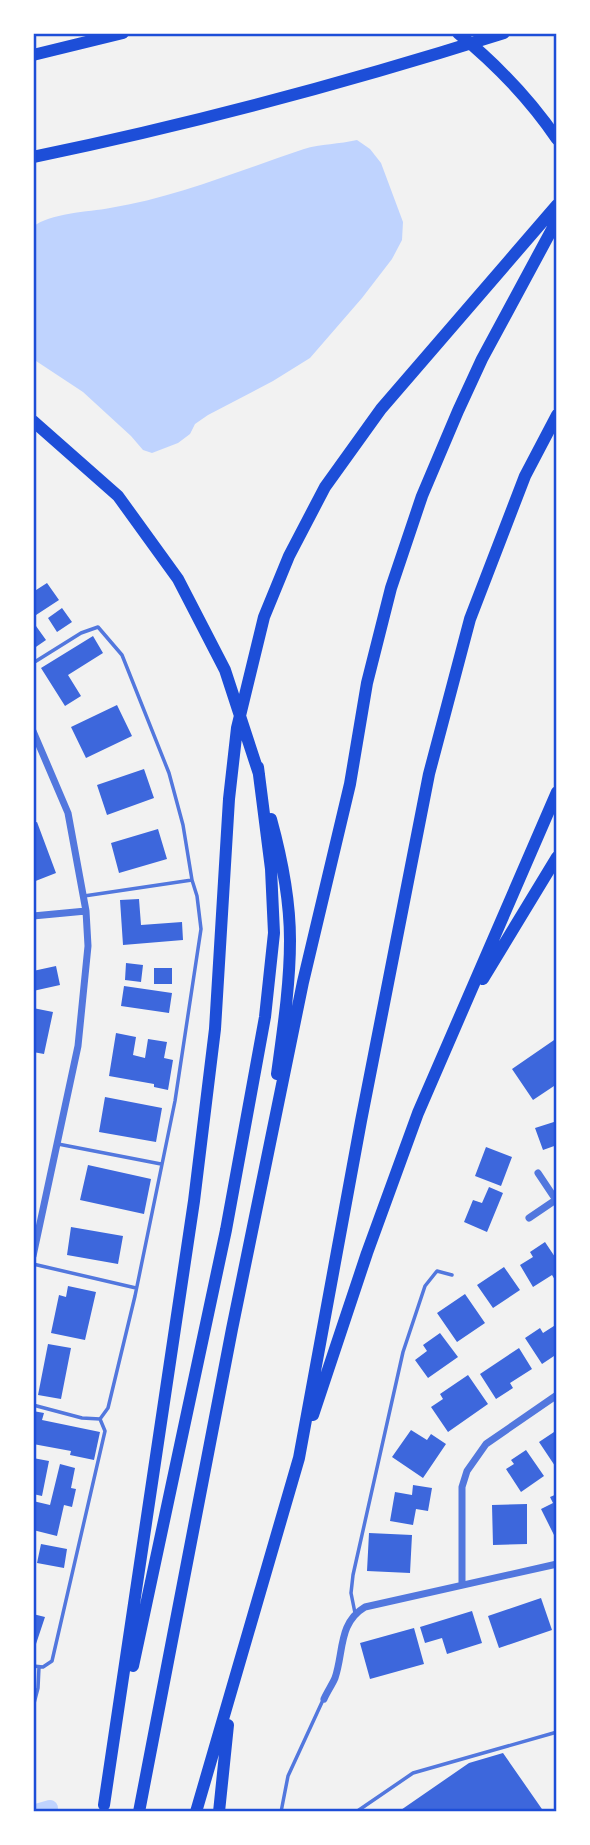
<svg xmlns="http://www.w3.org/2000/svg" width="590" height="1845" font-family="Raleway,sans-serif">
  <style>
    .water { fill: #bfd3fe }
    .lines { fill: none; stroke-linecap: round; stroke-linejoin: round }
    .canal { stroke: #bfd3fe; stroke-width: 16 }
    .building { fill: #3d67dc }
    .service { stroke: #5277de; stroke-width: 3.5 }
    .minor { stroke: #5277de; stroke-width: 7 }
    .motorway { stroke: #1d4ed8; stroke-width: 12 }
    .neatline { fill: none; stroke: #1d4ed8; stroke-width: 2.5 }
  </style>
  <rect width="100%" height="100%" fill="#f2f2f2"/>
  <path class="water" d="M357 140 370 149 381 163 403 222 402 240 392 259 362 298 310 358 273 381 208 415 195 424 190 434 178 443 152 453 143 450 131 436 83 392 33 359V227C49 213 89 212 110 208 176 197 241 170 304 149 320 144 340 144 357 140Z"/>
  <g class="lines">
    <path class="canal" d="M36 1812 50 1808"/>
  </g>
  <path class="building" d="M47 583 59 600 33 617V592Z
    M62 608 72 622 57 632 48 618Z
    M36 626 46 640 33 649V628Z
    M93 636 103 653 68 675 81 696 65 706 41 668Z
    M117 705 132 736 86 758 71 727Z
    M144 769 154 798 107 815 97 785Z
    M37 822 56 873 33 882V823Z
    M158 829 167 859 119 873 111 843Z
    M139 899 141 925 182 922 183 940 123 945 120 900Z
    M126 963 143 965 141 982 125 980Z
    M56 966 60 985 33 991V971Z
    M154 968H172V984H154Z
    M124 986 172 993 169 1013 121 1006Z
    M33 1008 53 1012 44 1054 33 1052Z
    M116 1033 136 1037 133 1055 145 1058 148 1039 167 1042 164 1058 173 1060 168 1090 154 1087V1084L109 1076Z
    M557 1038V1084L533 1100 512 1069Z
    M105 1097 162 1108 156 1142 99 1132Z
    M557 1121V1145L543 1150 535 1128Z
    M486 1147 512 1157 501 1186 475 1176Z
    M88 1165 151 1179 144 1214 80 1200Z
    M489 1187 503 1193 487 1232 464 1222 473 1200 482 1203Z
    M71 1227 123 1236 118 1264 67 1255Z
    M545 1242 557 1260V1279L555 1280 552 1275 533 1287 520 1265 533 1257 530 1252Z
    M504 1267 520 1290 493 1308 477 1285Z
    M68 1286 96 1292 85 1340 51 1333 59 1295 66 1297Z
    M465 1294 485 1323 457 1342 437 1313Z
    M557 1324V1354L542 1364 525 1338 540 1328 543 1333Z
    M440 1333 458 1357 428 1378 415 1360 427 1351 423 1345Z
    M48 1344 71 1348 61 1399 38 1395Z
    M519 1348 532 1369 510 1383 513 1388 496 1399 480 1374Z
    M468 1375 488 1404 448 1432 431 1407 443 1399 440 1394Z
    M33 1411 44 1413 42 1420 100 1432 94 1460 70 1455 71 1451 33 1444Z
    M411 1430 427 1440 431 1434 446 1444 423 1478 392 1457Z
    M557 1430V1465L555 1466 539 1442Z
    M526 1450 544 1476 521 1492 506 1469 514 1464 511 1460Z
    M33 1458 49 1461 42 1496 33 1494Z
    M60 1464 75 1468 71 1488 76 1489 72 1507 64 1505 57 1536 33 1530V1501L50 1505Z
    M413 1485 432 1488 428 1511 416 1509 413 1525 390 1521 395 1492 412 1495Z
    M557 1494V1534L554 1535 541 1509 553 1503 550 1497Z
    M527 1504V1544L493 1545 492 1505Z
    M369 1533 412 1535 410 1573 367 1571Z
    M41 1544 67 1549 64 1568 37 1563Z
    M541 1598 552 1630 499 1648 488 1616Z
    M472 1611 482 1643 447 1654 442 1638 425 1643 420 1627Z
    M33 1614 45 1617 34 1650H33Z
    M414 1628 424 1664 370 1679 360 1643Z
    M503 1753 544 1812H398L469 1763Z"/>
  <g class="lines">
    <path class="service" d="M33 663 81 633 98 627 122 655 169 773 183 825 192 880 197 896 201 929 175 1101 135 1296 108 1408 100 1419 82 1418 33 1405
      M84 896 192 880
      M58 1144 161 1164
      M33 1264 136 1288
      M355 1613 351 1593 353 1575 403 1352 425 1286 437 1271 452 1275
      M33 1666 43 1667 52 1661 105 1431 100 1419
      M33 1707 38 1688 39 1667
      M281 1812 288 1776 323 1700
      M356 1812 413 1773 557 1732"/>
    <path class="minor" d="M33 731 68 813 86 911 88 946 78 1046 33 1256
      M33 916 86 911
      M538 1173 556 1200
      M529 1218 557 1199
      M462 1585V1487L467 1471 486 1444 557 1395
      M324 1699C327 1692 332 1685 335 1678 344 1652 338 1623 365 1607L557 1564"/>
    <path class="motorway" d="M458 33C496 64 529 98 557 139
      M33 55 123 33
      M33 157C193 124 349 82 504 33
      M33 421 118 496 178 579 225 670 259 774
      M271 819C282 859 290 899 290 940 290 985 283 1030 277 1074
      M483 979 557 857
      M313 1415 367 1253 418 1113 557 792
      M133 1666 226 1230 265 1017 274 933 271 869 258 767
      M104 1805 194 1201 215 1029 229 799 237 728 264 617 289 556 325 487 381 409 557 205
      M139 1812 232 1329 303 982 350 784 367 683 391 588 422 496 458 411 482 359 557 220
      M196 1812 299 1458 361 1121 429 774 470 619 525 476 557 415
      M219 1812 228 1725"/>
  </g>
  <rect width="590" height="1845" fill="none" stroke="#ffffff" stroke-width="70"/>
  <rect x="35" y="35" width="520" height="1775" class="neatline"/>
</svg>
